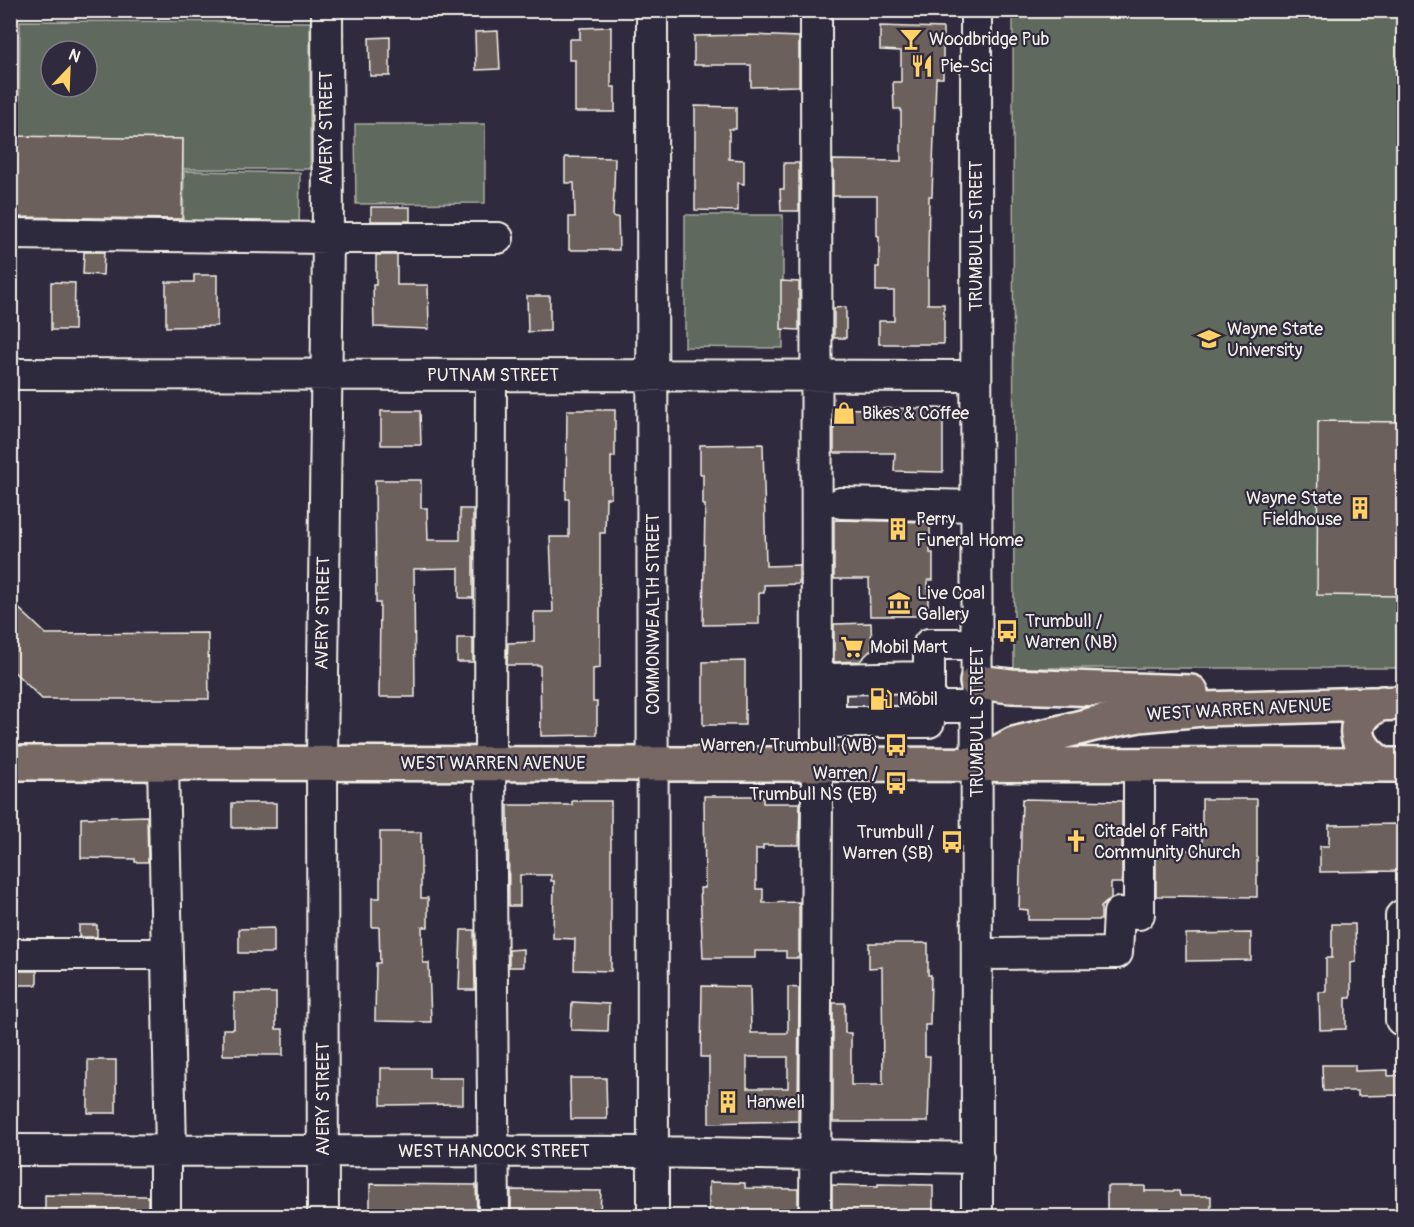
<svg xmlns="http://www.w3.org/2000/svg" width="1414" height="1227" font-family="Pangolin,sans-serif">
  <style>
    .green { fill: #5f695d; stroke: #aaada2; stroke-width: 1.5; fill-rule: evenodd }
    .building { fill: #6c605b; stroke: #f4f1e8; stroke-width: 1.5; fill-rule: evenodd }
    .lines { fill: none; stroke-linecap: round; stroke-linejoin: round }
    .minor-tunnel { stroke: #4d4857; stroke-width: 30; stroke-dasharray: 30 15; stroke-linecap: butt }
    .minor-casing { stroke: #f4f1e8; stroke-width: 34 }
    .major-casing { stroke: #f4f1e8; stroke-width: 38 }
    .minor { stroke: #2f2a3d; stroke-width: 30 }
    .major { stroke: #776864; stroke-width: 33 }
    .labels { text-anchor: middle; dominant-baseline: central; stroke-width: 4.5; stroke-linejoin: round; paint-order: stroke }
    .poi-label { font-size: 18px; fill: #f4f1e8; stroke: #2f2a3d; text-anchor: start }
    .street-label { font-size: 18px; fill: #f4f1e8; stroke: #2f2a3d }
  </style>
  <rect width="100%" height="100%" fill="#2f2a3d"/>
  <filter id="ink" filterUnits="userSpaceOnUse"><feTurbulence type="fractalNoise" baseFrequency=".0167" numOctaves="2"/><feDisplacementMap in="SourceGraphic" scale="12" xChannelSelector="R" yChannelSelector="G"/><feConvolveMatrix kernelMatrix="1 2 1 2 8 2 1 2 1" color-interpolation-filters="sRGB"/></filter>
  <g filter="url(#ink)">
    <path class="green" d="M1013 11H1403V668H1014Z
      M20 21 310 22V169H183V139L19 137ZM51 51H87V87H51Z
      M355 124H485V203L356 204Z
      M184 171 300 173 299 232 183 230Z
      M685 215H783V348L685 347Z"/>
    <path class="building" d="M880 26 943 28V78H936L932 196H929L928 263V304H944V344H879V321H894V291H876V267H879V236H877V196H833V160L901 161V109H894L893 82H901V51L880 50Z
      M611 27V87H615V112H575V60H569V39H580V28Z
      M498 31 500 69 476 70 475 32Z
      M751 35 799 37V86L751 87V65H694V36Z
      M390 37V76H370L369 38Z
      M695 106 736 107V129H729V159L744 160V184L738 183V211L695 210Z
      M10 136 183 139 182 219 10 217Z
      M565 157 615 158 613 217H618L619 250H569V217H575L574 183H565Z
      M784 163H799V211H781L780 189H784Z
      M371 207H410V221H371Z
      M84 252H104L103 275 83 274Z
      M376 255H397V285H428L429 329 374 327 373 285H376Z
      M194 275H217V326L166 327V282H194Z
      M781 281 799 282V330L781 329Z
      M51 282 75 283 74 330H51Z
      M527 296H550V331L528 332Z
      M846 307V338H834V308Z
      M943 408V472L894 471 895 453H834V409Z
      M567 410H615V457H611V498H606L605 533H600V668L593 669V702H597V735L541 736 540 665H507L508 643 534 642V612H553L550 537H569V499H566Z
      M381 411H420L421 445H381Z
      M1318 421 1404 422V596L1317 595Z
      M763 444 766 566 799 565V584L764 585V593H759V624L703 625 705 505H703V474H700V445Z
      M375 480H421V508H427L428 540H460V509H473V598H459V568L414 569 415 697H379L380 603H376Z
      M834 520 930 522V553H933V580H928V616H870L869 579H834Z
      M10 600 46 634 208 633 209 699H42L10 668Z
      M871 623 872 649 860 661 834 662V624Z
      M457 638H473V662H457Z
      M745 661V725H703V662Z
      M912 695V705H847V696Z
      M704 796H763V803H800L799 845H763V849H756V889H763V903L799 902V958H786V951H755V958H703L700 888H705Z
      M1022 799 1122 801V883H1111V898L1101 907V920H1028V910L1019 909Z
      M1202 799H1257V897L1156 896V850H1202Z
      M572 801H611V971L574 970 575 939 553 938 554 881H551V875H520V906H509L508 805H572Z
      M232 803H276V828H232Z
      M147 816 148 862H135V859L81 858V818Z
      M1404 824V871L1320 872V846H1329V825Z
      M380 832H421V898H428V927H422L423 963H429L431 1022 375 1021 376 963H380L379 927H372V898H380Z
      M1332 924H1355L1356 962 1351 963V998H1346V1029L1320 1030 1319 992H1326V958H1332Z
      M79 925H97V937H79Z
      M274 928V953H239V929Z
      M461 930H474L475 990H459Z
      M1251 933V960L1186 961V934Z
      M869 943H928V975H931L930 1025H925V1056H930L928 1122H833V1003H845V1033H851V1085H883L882 967 869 968Z
      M523 949V967H509V950Z
      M10 971H37V985H10Z
      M702 986 750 987 751 1033H788V987L799 988 798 1121 709 1123V1057H701ZM747 1057H788V1088H747Z
      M234 993H276V1029H283V1055H223V1029H234Z
      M572 1002 609 1004 608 1031 571 1030Z
      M88 1060H116V1113H88Z
      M1322 1065H1355V1071L1388 1070V1076L1404 1075V1095L1358 1096V1091H1323Z
      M381 1068H429V1078H463V1104L381 1105Z
      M570 1078H606L607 1119H571Z
      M709 1182 745 1183V1188L798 1189V1216H709Z
      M370 1184 476 1185 477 1214 370 1216Z
      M878 1184 933 1185V1216H832V1185L878 1186Z
      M1107 1186H1145V1191H1179L1180 1196H1211V1216H1134V1210H1107Z
      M511 1190 601 1191 600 1216H511Z
      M45 1195 148 1196V1216H45Z"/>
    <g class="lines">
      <path class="minor-tunnel" d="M859 686V713
        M882 686V713
        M903 713V686"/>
      <g class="minor-casing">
        <path id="minor" d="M652 10 653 1216
          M976 10 977 1216
          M10 234 328 238H498
          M10 374 976 376
          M491 375 490 763 494 1216
          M841 503 977 506
          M976 707H929V644H977
          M830 710V679L929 677
          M817 722H929V707
          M163 762 171 1151
          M1404 916H1401V1020H1404
          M10 954H167
          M977 954 1117 953 1119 913 1139 914V764
          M10 1150 653 1152 978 1158
          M165 1151V1216
          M323 1216 322 763 328 238 327 10
          M815 1216 817 790 816 10"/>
      </g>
      <g class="major-casing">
        <path id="major" d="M977 682 1011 686 1191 692
          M1382 703C1347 719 1352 746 1383 765
          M983 761 1014 744 1094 724 1139 715 1203 709 1404 703
          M10 763 1404 765"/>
      </g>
      <use href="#minor" class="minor"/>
      <use href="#major" class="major"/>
    </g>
  </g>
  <defs>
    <g id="bar-bare" transform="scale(1.8)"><path d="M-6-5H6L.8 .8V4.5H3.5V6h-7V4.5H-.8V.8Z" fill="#ffd166" stroke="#2f2a3d" stroke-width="2.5" paint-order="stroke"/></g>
    <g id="restaurant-bare" transform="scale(1.8)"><path d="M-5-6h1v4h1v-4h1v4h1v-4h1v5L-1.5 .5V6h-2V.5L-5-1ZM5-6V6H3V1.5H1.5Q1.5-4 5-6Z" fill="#ffd166" stroke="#2f2a3d" stroke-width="2.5" paint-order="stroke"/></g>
    <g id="university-bare" transform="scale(1.8)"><path d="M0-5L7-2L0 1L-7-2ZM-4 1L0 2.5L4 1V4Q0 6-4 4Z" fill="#ffd166" stroke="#2f2a3d" stroke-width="2.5" paint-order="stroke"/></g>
    <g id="shop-bare" transform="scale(1.8)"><path d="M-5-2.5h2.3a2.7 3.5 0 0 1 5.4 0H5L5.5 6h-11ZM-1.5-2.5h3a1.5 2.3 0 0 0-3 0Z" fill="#ffd166" stroke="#2f2a3d" stroke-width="2.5" paint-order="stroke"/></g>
    <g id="building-bare" transform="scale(1.8)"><path d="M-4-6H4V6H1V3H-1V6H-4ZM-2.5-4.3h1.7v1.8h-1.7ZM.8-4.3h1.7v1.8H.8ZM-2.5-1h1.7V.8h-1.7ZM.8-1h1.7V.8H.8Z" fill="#ffd166" stroke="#2f2a3d" stroke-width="2.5" paint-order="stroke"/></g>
    <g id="museum-bare" transform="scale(1.8)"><path d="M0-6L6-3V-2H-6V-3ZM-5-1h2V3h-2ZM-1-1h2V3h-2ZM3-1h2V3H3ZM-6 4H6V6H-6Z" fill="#ffd166" stroke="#2f2a3d" stroke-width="2.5" paint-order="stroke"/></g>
    <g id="bus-bare" transform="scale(1.8)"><path d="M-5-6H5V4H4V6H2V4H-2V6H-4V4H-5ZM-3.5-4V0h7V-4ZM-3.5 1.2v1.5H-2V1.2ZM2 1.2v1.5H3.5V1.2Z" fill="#ffd166" stroke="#2f2a3d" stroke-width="2.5" paint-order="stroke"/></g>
    <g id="supermarket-bare" transform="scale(1.8)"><path d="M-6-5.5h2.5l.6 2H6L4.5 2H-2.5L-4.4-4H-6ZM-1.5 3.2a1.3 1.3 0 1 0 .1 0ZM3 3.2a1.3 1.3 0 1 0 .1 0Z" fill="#ffd166" stroke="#2f2a3d" stroke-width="2.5" paint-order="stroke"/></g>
    <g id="fuel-bare" transform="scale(1.8)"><path d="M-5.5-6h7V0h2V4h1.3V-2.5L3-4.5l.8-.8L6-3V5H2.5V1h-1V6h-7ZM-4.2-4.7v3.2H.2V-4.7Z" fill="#ffd166" stroke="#2f2a3d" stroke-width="2.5" paint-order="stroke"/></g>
    <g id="church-bare" transform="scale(1.8)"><path d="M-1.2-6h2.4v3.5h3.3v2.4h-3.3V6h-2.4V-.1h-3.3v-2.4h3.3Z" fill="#ffd166" stroke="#2f2a3d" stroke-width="2.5" paint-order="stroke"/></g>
  </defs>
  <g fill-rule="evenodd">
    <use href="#bar-bare" x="911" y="39"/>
    <use href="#restaurant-bare" x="922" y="66"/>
    <use href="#university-bare" x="1209" y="339"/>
    <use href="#shop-bare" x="844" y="413"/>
    <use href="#building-bare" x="1360" y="508"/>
    <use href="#building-bare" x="898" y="529"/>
    <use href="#museum-bare" x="899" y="603"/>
    <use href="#bus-bare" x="1007" y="631"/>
    <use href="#supermarket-bare" x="852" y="647"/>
    <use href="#fuel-bare" x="881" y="699"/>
    <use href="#bus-bare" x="896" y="745"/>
    <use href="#bus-bare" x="896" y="783"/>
    <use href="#church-bare" x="1076" y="841"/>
    <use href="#bus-bare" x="952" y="842"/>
    <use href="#building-bare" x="728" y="1102"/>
  </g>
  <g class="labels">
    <g class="poi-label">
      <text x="929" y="39">Woodbridge Pub</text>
      <text x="940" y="66">Pie-Sci</text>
      <text x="1227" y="329">Wayne State<tspan x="1227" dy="21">University</tspan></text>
      <text x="862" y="413">Bikes &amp; Coffee</text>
      <text x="1342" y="498" text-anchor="end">Wayne State<tspan x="1342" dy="21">Fieldhouse</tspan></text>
      <text x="916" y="519">Perry<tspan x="916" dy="21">Funeral Home</tspan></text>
      <text x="917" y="593">Live Coal<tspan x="917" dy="21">Gallery</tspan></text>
      <text x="1025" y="621">Trumbull /<tspan x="1025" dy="21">Warren (NB)</tspan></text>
      <text x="870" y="647">Mobil Mart</text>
      <text x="899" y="699">Mobil</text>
      <text x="878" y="745" text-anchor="end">Warren / Trumbull (WB)</text>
      <text x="878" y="773" text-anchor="end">Warren /<tspan x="878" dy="21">Trumbull NS (EB)</tspan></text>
      <text x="1094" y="831">Citadel of Faith<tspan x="1094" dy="21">Community Church</tspan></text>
      <text x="934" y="832" text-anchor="end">Trumbull /<tspan x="934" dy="21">Warren (SB)</tspan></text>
      <text x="746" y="1102">Hanwell</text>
    </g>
    <g class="street-label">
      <text transform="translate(326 128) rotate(-90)">AVERY STREET</text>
      <text transform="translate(976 236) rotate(-90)">TRUMBULL STREET</text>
      <text x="493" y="375">PUTNAM STREET</text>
      <text transform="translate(323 613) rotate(-89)">AVERY STREET</text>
      <text transform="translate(653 614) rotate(-90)">COMMONWEALTH STREET</text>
      <text transform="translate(1239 710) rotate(-3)">WEST WARREN AVENUE</text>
      <text transform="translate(977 722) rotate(-90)">TRUMBULL STREET</text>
      <text x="493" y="763">WEST WARREN AVENUE</text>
      <text transform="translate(323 1099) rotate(-90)">AVERY STREET</text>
      <text x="494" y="1151">WEST HANCOCK STREET</text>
    </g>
  </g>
  <rect width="1414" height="1227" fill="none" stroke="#2f2a3d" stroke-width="36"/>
  <rect x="18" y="18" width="1378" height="1191" fill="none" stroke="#f4f1e8" stroke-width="2" filter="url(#ink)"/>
  <g transform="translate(69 69) rotate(23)"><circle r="28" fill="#2f2a3d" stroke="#7e7a81" stroke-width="1.5"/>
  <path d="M0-4.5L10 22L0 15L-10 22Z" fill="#ffd166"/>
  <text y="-9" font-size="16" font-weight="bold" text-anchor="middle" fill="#f4f1e8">N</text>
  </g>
</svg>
